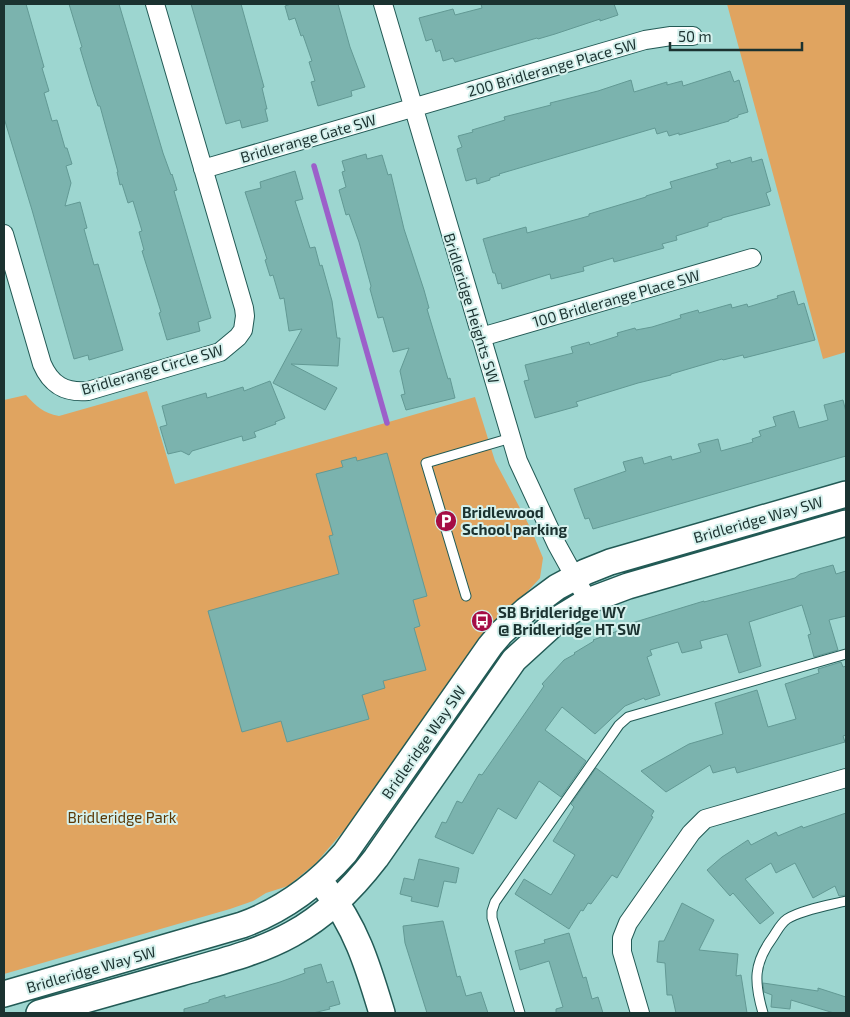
<svg xmlns="http://www.w3.org/2000/svg" width="850" height="1017" font-family="'Exo 2',sans-serif">
  <style>
    .green { fill: #e0a460 }
    .lines { fill: none; stroke-linecap: round; stroke-linejoin: round }
    .stream { stroke: #9c5fca; stroke-width: 5.5 }
    .building { fill: #7bb3ae; stroke: #629994 }
    .lane-casing { stroke: #225a55; stroke-width: 11 }
    .street-casing { stroke: #225a55; stroke-width: 20 }
    .secondary-casing { stroke: #225a55; stroke-width: 28 }
    .lane { stroke: #fff; stroke-width: 9 }
    .street { stroke: #fff; stroke-width: 18 }
    .secondary { stroke: #fff; stroke-width: 25 }
    .labels { text-anchor: middle; dominant-baseline: central; stroke-width: 4; stroke-linejoin: round; paint-order: stroke }
    .street-label { font-size: 15px; fill: #1b3230; stroke: #d5f1ed }
    .poi-label { font-size: 15px; font-weight: bold; fill: #1b3230; stroke: #d5f1ed; text-anchor: start }
    .park-label { font-size: 15px; fill: #5a3705; stroke: #d5f1ed }
  </style>
  <rect width="100%" height="100%" fill="#9dd6d0"/>
  <path class="green" d="M727 4H846V352L823 359Z
    M147 391 175 484 475 397 495 461 531 529 543 558 540 578 482 641 409 739 353 820 316 863 288 886 266 893 253 901 230 909 4 974V400L26 395C36 406 43 413 59 416Z"/>
  <g class="lines">
    <path class="stream" d="M314 166 387 423"/>
  </g>
  <path class="building" d="M4 4H26L44 67 42 68 49 91 44 93 52 121 57 120 65 148H67L72 164 66 166 71 183 65 206 80 202 87 228 84 229 94 265 98 264 123 350 89 360 88 355 74 359 32 210 4 118Z
    M69 4H119L163 153 171 175 172 174 177 190 174 191 211 318 198 322 200 331 167 340 159 313 161 312 142 251 144 250 139 232 142 231 133 201 128 203 122 184 120 185 117 172H118L100 106H98L93 91 80 48 82 47Z
    M191 4H241L264 87 262 88 267 109H265L268 121 242 128 240 120 226 124Z
    M291 4H338L350 47 365 87 351 91 352 96 318 106 311 82 315 81 309 62 312 61 303 35 301 36 295 18 289 20 285 6Z
    M481 4H614L618 15 600 21V19L555 34 538 39 537 38 455 62 453 58 443 61 440 50 436 52 432 39 426 41 419 18 453 9 455 15 482 8Z
    M730 71 734 82 739 80 748 112 738 115V117L729 120V121L679 135V133L669 136 667 131 657 134 655 128 499 174 500 175 490 178V180L477 184 476 178 466 181 457 149 462 147 458 136 473 132 472 130 505 120 504 117 551 105 550 103 598 91 631 80 634 92 667 82V85L682 81 683 86Z
    M366 154 367 159 382 155 388 175 391 174 404 229 424 290 429 308 427 309 448 379 450 378 455 398 406 410 401 395 405 394 400 371 409 348 393 352 383 317 378 318 370 289 371 286 359 242 349 214 346 215 339 190 346 187 342 172 345 171 342 161Z
    M751 157 752 162 762 159 771 191 766 193 770 205 722 218V219L708 223V226L676 236 677 240 662 244 664 248 614 262 613 258 583 267 584 271 551 279 550 274 502 289 501 283 498 284 495 273H493L483 239 526 227 527 233 589 216V214L646 197V196L672 188 670 182 718 168 716 164 730 160 731 163Z
    M295 171 303 199 295 201 310 248 315 247 320 266 322 265 332 301 337 338H340L338 366 291 364 337 388 325 410 273 383 302 329 289 331 284 298 280 299 273 275 270 276 265 260 267 259 245 192 261 188 260 182Z
    M794 291 798 305 804 303 815 340 744 358 743 355 723 360 722 359 671 374V375L638 383 576 402 578 406 535 418 524 381 529 380 525 365 573 353 571 347 589 342 590 345 618 336 617 333 635 328 636 330 652 327 681 318 680 315 698 310 699 313 731 304 732 308 747 304 748 307 778 298 777 296Z
    M270 381 285 418 275 422 276 424 254 432 256 437 243 441 242 436 192 451 189 455 181 451 168 454 160 427 167 425 162 406 206 393 207 398 243 387 244 391Z
    M843 400 846 412V456L593 529 589 518 585 519 574 489 626 471 623 462 642 457 644 464 671 456 672 460 701 452 698 444 718 439 721 451 753 442 752 439 761 436 759 431 776 426 773 417 794 411 799 428 828 420 824 405Z
    M387 453 427 596 413 600 420 626 414 628 426 670 383 681 385 688 362 695 369 719 287 742 281 721 242 732 208 611 339 574 329 536 333 535 316 474 343 467 341 461 356 457 357 461Z
    M833 565 836 574 846 571V616L829 620 838 650 814 657 808 635 811 634 802 605 749 622 761 666 739 673 727 634 700 641 702 648 682 653 678 642 650 650 652 655 647 657 660 695 645 700 644 698 625 706 595 734 562 707 545 730 586 761 561 797 539 781 516 819 498 808 473 854 435 837 442 822 446 823 457 801 462 803 479 774 482 775 544 686 542 684 564 660 575 654 574 653 594 641 593 640 623 629 622 626 704 601V602L795 578 800 574Z
    M841 662 843 667 846 666V735L843 736 845 742 737 773 735 767 713 773 710 765 666 792 641 771 689 744 723 734 715 703 757 690 768 727 796 719 785 684 819 673 818 669Z
    M596 768 654 811 651 816 653 817 617 878 612 875 591 904 588 903 583 911 581 910 569 929 515 894 524 879 551 895 575 855 553 841 574 807 571 804Z
    M846 813V895L839 896 835 886 813 898 795 863 776 873 771 863 745 879 774 913 760 924 733 893 730 896 707 870 722 857 748 840 751 845 776 832 778 836 802 826 803 828Z
    M419 859 459 868 456 883 444 881 438 907 411 901 412 897 400 894 404 878 414 880Z
    M682 903 714 920 699 950 738 954 736 976 741 975 747 1013H676L672 995H667L665 963 657 962 659 941H664Z
    M443 921 457 977 460 976 466 996 481 992 488 1013H427L405 943 403 926Z
    M569 933 583 978 586 977 592 999 598 997 603 1013H556V1009L563 1007 549 961 520 970 515 951 545 943 544 940Z
    M321 964 327 983 333 981 340 1004 329 1007 330 1009 313 1013H184V1009L209 1002V1000L225 995V998L280 982 305 973 304 969Z
    M763 983 818 991V988L846 997V1013H834L791 1000 790 1009 771 1007 772 995 764 992Z"/>
  <g class="lines">
    <g class="lane-casing">
      <path id="lane" d="M466 596 426 463 511 438
        M520 1013 492 918V911L495 902 502 892 619 725 628 717 846 654
        M763 1013C754 982 753 964 773 937 777 931 781 923 787 919 801 910 830 905 846 901"/>
    </g>
    <g class="street-casing">
      <path id="street" d="M383 4 518 461 557 545 588 601
        M203 169 645 40 671 36H693
        M4 234 42 364C51 385 65 393 88 391L220 352 238 337 243 330 245 316 244 308 155 4
        M481 337 752 258
        M640 1013 622 952V938L628 923 691 833 705 819 846 778"/>
    </g>
    <g class="secondary-casing">
      <path id="secondary" d="M326 889C357 928 368 967 382 1013
        M4 994 242 925C283 910 316 886 345 853L490 646 501 633 526 610 557 587 585 572 610 562 846 494
        M39 1013C86 1000 134 986 181 973 219 962 258 953 292 934 325 916 353 888 376 858L514 660 560 618 588 601 628 586 846 523"/>
    </g>
    <use href="#lane" class="lane"/>
    <use href="#street" class="street"/>
    <use href="#secondary" class="secondary"/>
  </g>
  <defs>
    <g id="parking-disc" transform="scale(1.125)"><circle r="9.5" fill="#a50d45" stroke="#d5f1ed"/><path d="M-3.5-5.5H1a3.5 3.5 0 0 1 0 7H-1V5.5H-3.5ZM-1-3.4V-.6H.8a1.4 1.4 0 0 0 0-2.8Z" fill="#fff"/></g>
    <g id="bus-disc" transform="scale(1.125)"><circle r="9.5" fill="#a50d45" stroke="#d5f1ed"/><path d="M-5-6H5V4H4V6H2V4H-2V6H-4V4H-5ZM-3.5-4V0h7V-4ZM-3.5 1.2v1.5H-2V1.2ZM2 1.2v1.5H3.5V1.2Z" fill="#fff"/></g>
  </defs>
  <g fill-rule="evenodd">
    <use href="#parking-disc" x="446" y="521"/>
    <use href="#bus-disc" x="482" y="621"/>
  </g>
  <g class="labels">
    <g class="street-label">
      <text transform="translate(552 67) rotate(-16)">200 Bridlerange Place SW</text>
      <text transform="translate(308 138) rotate(-16)">Bridlerange Gate SW</text>
      <text transform="translate(616 298) rotate(-16)">100 Bridlerange Place SW</text>
      <text transform="translate(472 308) rotate(73)">Bridleridge Heights SW</text>
      <text transform="translate(152 369) rotate(-16)">Bridlerange Circle SW</text>
      <text transform="translate(758 519) rotate(-16)">Bridleridge Way SW</text>
      <text transform="translate(423 742) rotate(-55)">Bridleridge Way SW</text>
      <text transform="translate(91 969) rotate(-16)">Bridleridge Way SW</text>
    </g>
    <g class="poi-label">
      <text x="462" y="512">Bridlewood<tspan x="462" dy="17">School parking</tspan></text>
      <text x="498" y="612">SB Bridleridge WY<tspan x="498" dy="17">@ Bridleridge HT SW</tspan></text>
    </g>
    <g class="park-label">
      <text x="122" y="817">Bridleridge Park</text>
    </g>
  </g>
  <rect width="850" height="1017" fill="none" stroke="#1b3230" stroke-width="10"/>
  <path d="M670 42v8h132v-8" fill="none" stroke="#1b3230" stroke-width="2.5"/>
  <text x="678" y="42" font-size="15" fill="#1b3230" stroke="#d5f1ed" stroke-width="4" paint-order="stroke">50 m</text>
</svg>
